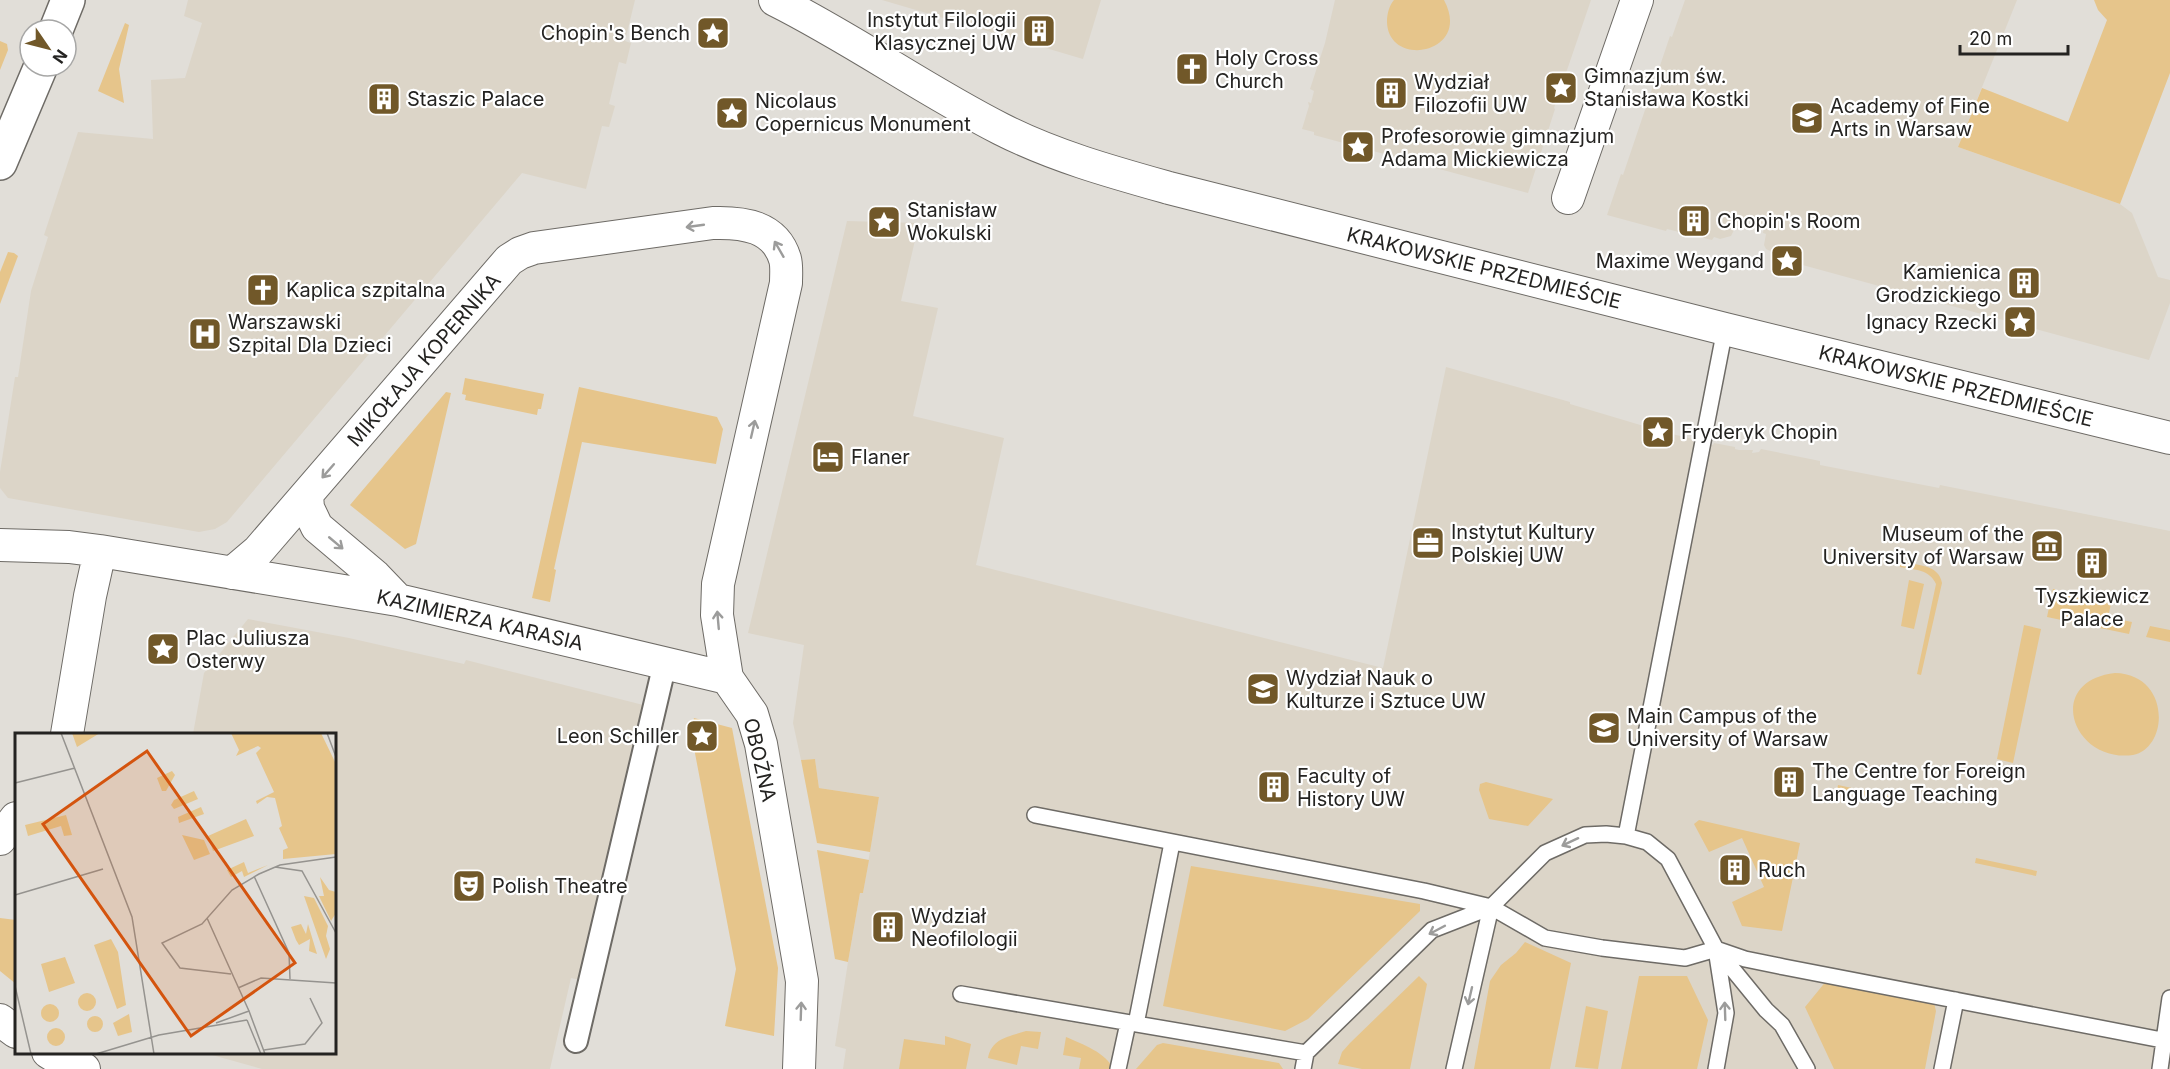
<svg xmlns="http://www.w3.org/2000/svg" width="2170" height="1069" font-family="Inter,sans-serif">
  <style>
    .built { fill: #dcd5c8 }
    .green { fill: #e6c58b }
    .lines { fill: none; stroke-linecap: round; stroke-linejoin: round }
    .service-casing { stroke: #6e6b66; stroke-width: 18 }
    .pedestrian-casing { stroke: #6e6b66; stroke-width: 26 }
    .minor-casing { stroke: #6e6b66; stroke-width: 34 }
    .tertiary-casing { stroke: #6e6b66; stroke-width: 36 }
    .service { stroke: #fff; stroke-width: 15 }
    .pedestrian { stroke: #fff; stroke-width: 22 }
    .minor { stroke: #fff; stroke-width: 32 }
    .tertiary { stroke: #fff; stroke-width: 33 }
    .oneway { stroke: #9c9c9b }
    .labels { text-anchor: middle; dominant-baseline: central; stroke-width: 4.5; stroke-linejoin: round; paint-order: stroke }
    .poi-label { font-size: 20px; fill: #242321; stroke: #fff; text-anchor: start }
    .street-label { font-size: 20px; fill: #242321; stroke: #fff }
    .inset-road { fill: none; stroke: #95938f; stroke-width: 1.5 }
    .view { fill: #d4540e; fill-opacity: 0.15; stroke: #d4540e; stroke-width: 3 }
    .inset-edge { fill: none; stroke: #242321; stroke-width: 3 }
  </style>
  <rect width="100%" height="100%" fill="#e1ded8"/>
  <path class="built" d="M188 0H635L625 41 631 43 626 64 619 62 609 104 615 106 609 127 602 126 586 189 522 173 227 522 215 529 199 532 8 498 0 488V472L15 377H18L31 291 48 237 44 235 78 132 153 139 151 80 185 78 202 23 184 16Z
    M882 0H1101L1083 59Z
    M1335 0H1591L1554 108 1555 109 1528 193 1314 135V132L1302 129 1309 106 1308 102 1311 103 1314 91 1310 89 1325 43Z
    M1685 0H2017L1958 147 2120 204 2132 213 2158 277 2170 280V303L2149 360 1773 257 1774 253 1766 249 1764 245 1766 234 1763 233 1764 228 1760 227 1761 225 1747 220 1746 223 1741 221 1740 226H1736L1731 236 1720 239 1714 237 1712 240 1667 229 1666 231 1607 215 1621 174 1623 175 1670 36 1672 37Z
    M847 221 919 223 901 301 938 308 913 416 1004 438 976 565 1383 668 1446 367 1570 402V404L1647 427 1650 433H1653V431L1662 432V435L1671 437 1672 434 1693 439 1692 441 1703 443 1713 445 1714 443 1735 447V449L1739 450H1753L1752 453 1759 452 1761 449 1820 461V465L1939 488 1940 485 2170 531V1069H843L846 1049 835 1046 848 962 860 893H863L879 797 819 788 815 759 801 760 793 723 804 645 748 633Z
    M248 619 349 638 464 664 466 660 663 710 598 984 571 978 550 1069H262L205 1053 334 1052V734H193L204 673Z"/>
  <path class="green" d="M1394 0H1444C1473 54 1388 69 1387 22 1387 14 1389 6 1394 0Z
    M2094 0H2170V73L2120 204 1958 147 1982 88 2068 122 2107 20 2098 10Z
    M125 23 129 25 119 69 124 103 98 91Z
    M0 41 7 44 8 50 0 70Z
    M8 252 14 253 18 256 0 304V272Z
    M465 378 544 394 541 409H538L537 415 465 400 466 395 462 394Z
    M579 387 717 417 723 429 716 464 582 442 554 569 556 570 550 602 532 598Z
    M446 392 451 393 416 544 405 549 350 505Z
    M1900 562C1916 565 1939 564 1942 583L1921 675 1917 674 1936 584C1929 569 1915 570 1900 567Z
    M1909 580 1924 584 1914 629 1901 626Z
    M2053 589H2055V593L2111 604 2108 617 2132 622 2129 634 2047 617Z
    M2024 625 2041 629 2013 763 1997 759Z
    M2150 626 2170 630V642L2146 637Z
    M2115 673C2170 674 2170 747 2133 755 2072 763 2044 681 2115 673Z
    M694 718 732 728 778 968 774 1036 725 1026 736 969 694 748 687 745Z
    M815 759 819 788 879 797 870 852 817 843 801 760Z
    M1486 782 1553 799 1528 826 1489 819 1479 790 1480 784Z
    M1838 785 1899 798 1898 802 1837 790Z
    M1699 820 1800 843 1782 931 1742 926 1732 902 1764 887 1742 838 1709 852 1694 824Z
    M817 850 869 860 863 893H860L848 962 835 959Z
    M1976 858 2037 871 2036 876 1975 863Z
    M1191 866 1420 904V911L1308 1019 1285 1031 1163 1006Z
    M0 918 16 920V984L0 971Z
    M1525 942 1571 963 1550 1069H1474L1490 981 1501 965 1516 953Z
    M1419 976 1427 984 1410 1069H1362L1338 1064 1342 1052 1350 1043Z
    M1639 976H1687L1708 1020 1697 1069H1621Z
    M1827 980 1934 1003 1936 1011 1925 1069H1834L1805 1007Z
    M1586 1006 1608 1011 1598 1069 1575 1067Z
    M1026 1031 1041 1032 1038 1049 1021 1046 1017 1065 988 1058C992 1038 1008 1037 1026 1031Z
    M945 1036 971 1044 966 1069H899L904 1039 945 1045Z
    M1066 1037C1082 1044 1107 1053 1113 1069H1079L1081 1058 1063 1055Z
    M1163 1043 1279 1063 1283 1069H1136L1157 1045Z"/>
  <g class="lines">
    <g class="service-casing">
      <path id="service" d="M1035 815 1424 891 1491 907 1545 938 1602 948 1685 958 1716 949 1745 959 1784 967 2162 1040
        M1626 836 1725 329
        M1717 950 1766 1010 1782 1025 1807 1069
        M961 994 1306 1053
        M1136 1024 1172 843
        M1118 1069 1128 1023
        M1303 1069 1306 1053 1432 930 1491 907
        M1454 1069 1491 907 1545 853 1585 835 1606 834 1626 836 1647 842 1668 859 1716 949 1726 1013 1716 1069
        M1942 1069 1956 1000
        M2160 1069 2170 998"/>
    </g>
    <g class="pedestrian-casing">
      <path id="pedestrian" d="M576 1041 665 663"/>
    </g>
    <g class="minor-casing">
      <path id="minor" d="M775 0C853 39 924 90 1001 129 1054 156 1112 172 1169 188L1725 329 2170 438
        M1568 198 1637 0
        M307 495 308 508 317 527 375 576 398 600
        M0 545 69 547 100 551 398 600 727 678
        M232 573 258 551 509 260 520 253 534 248 713 223C743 222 775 226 785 259 787 266 786 275 786 283L718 584 717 615 727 678 752 714 761 744 802 981 799 1069
        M67 734 90 596 100 551
        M0 839 16 818
        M0 1020 16 1032
        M48 1052 64 1062 84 1069"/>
    </g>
    <g class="tertiary-casing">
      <path id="tertiary" d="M56 30 68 0
        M0 163 41 66"/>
    </g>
    <use href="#service" class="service"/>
    <use href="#pedestrian" class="pedestrian"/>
    <use href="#minor" class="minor"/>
    <use href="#tertiary" class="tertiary"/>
  </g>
  <defs><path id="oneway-shaft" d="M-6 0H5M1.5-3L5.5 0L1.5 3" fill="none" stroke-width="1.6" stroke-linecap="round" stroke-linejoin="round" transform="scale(1.5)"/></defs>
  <g class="oneway">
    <use href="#oneway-shaft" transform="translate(695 226) rotate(172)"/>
    <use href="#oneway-shaft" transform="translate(779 249) rotate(-120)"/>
    <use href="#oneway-shaft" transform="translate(753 429) rotate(-77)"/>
    <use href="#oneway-shaft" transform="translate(328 471) rotate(131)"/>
    <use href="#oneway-shaft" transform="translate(336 543) rotate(40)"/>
    <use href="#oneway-shaft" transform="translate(718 620) rotate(-95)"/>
    <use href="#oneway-shaft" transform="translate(1570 842) rotate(155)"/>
    <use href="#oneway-shaft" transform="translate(1437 930) rotate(152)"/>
    <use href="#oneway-shaft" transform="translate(1470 996) rotate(103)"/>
    <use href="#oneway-shaft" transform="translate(801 1011) rotate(-88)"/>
    <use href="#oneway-shaft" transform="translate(1725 1011) rotate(-92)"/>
  </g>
  <defs>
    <g id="building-square" transform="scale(1.725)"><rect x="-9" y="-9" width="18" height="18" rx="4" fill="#715829" stroke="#fff"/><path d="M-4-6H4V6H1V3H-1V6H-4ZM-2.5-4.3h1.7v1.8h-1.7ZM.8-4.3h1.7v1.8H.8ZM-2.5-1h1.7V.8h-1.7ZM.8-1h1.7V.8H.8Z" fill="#fff"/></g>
    <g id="sight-square" transform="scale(1.725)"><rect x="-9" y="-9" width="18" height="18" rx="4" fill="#715829" stroke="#fff"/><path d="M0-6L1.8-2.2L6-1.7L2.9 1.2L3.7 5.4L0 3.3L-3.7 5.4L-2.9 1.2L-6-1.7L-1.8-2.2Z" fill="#fff"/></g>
    <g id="church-square" transform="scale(1.725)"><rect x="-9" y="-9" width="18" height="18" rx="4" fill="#715829" stroke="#fff"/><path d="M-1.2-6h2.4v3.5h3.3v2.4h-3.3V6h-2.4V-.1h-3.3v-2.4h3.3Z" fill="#fff"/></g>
    <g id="university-square" transform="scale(1.725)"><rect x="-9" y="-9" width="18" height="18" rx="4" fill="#715829" stroke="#fff"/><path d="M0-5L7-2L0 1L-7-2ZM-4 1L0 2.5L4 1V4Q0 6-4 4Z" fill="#fff"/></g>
    <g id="hospital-square" transform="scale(1.725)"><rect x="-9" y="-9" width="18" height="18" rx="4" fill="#715829" stroke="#fff"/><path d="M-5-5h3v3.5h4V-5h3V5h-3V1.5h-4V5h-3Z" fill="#fff"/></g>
    <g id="hotel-square" transform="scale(1.725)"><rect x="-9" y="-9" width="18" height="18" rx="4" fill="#715829" stroke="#fff"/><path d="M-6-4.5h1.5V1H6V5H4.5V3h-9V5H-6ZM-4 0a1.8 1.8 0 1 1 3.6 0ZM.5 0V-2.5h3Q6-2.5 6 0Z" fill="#fff"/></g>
    <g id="office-square" transform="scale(1.725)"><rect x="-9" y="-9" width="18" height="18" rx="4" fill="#715829" stroke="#fff"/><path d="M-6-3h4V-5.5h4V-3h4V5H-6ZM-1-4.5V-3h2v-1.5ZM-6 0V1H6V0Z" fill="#fff"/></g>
    <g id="museum-square" transform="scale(1.725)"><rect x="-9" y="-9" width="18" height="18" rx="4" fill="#715829" stroke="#fff"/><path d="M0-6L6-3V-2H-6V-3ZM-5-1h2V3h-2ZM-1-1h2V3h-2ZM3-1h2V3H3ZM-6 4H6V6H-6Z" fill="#fff"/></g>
    <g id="theatre-square" transform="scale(1.725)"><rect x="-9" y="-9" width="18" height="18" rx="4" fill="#715829" stroke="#fff"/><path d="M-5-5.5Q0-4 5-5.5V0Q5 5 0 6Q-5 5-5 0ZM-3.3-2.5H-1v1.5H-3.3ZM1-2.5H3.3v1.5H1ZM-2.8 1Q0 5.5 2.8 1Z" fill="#fff"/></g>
  </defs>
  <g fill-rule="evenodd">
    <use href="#building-square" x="1039" y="31"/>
    <use href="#sight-square" x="713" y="33"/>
    <use href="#church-square" x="1192" y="69"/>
    <use href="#sight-square" x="1561" y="88"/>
    <use href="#building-square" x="1391" y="93"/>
    <use href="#building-square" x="384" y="99"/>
    <use href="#sight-square" x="732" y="113"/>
    <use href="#university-square" x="1807" y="118"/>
    <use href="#sight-square" x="1358" y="147"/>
    <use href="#building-square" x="1694" y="221"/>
    <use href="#sight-square" x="884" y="222"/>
    <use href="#sight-square" x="1787" y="261"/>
    <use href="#building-square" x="2024" y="283"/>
    <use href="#church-square" x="263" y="290"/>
    <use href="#sight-square" x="2020" y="322"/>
    <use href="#hospital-square" x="205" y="334"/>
    <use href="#sight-square" x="1658" y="432"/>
    <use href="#hotel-square" x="828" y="457"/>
    <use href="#office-square" x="1428" y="543"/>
    <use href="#museum-square" x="2047" y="546"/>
    <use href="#building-square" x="2092" y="563"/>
    <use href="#sight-square" x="163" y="649"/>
    <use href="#university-square" x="1263" y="689"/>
    <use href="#university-square" x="1604" y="728"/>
    <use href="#sight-square" x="702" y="736"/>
    <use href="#building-square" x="1789" y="782"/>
    <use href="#building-square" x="1274" y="787"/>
    <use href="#building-square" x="1735" y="870"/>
    <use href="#theatre-square" x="469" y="886"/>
    <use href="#building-square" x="888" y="927"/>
  </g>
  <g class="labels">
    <g class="poi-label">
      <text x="1016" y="20" text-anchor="end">Instytut Filologii<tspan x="1016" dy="23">Klasycznej UW</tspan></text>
      <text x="690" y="33" text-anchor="end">Chopin's Bench</text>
      <text x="1215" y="58">Holy Cross<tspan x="1215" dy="23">Church</tspan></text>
      <text x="1584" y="76">Gimnazjum św.<tspan x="1584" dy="23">Stanisława Kostki</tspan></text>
      <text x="1414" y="82">Wydział<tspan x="1414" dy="23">Filozofii UW</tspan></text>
      <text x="407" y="99">Staszic Palace</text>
      <text x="755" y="101">Nicolaus<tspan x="755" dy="23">Copernicus Monument</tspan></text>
      <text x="1830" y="106">Academy of Fine<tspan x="1830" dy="23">Arts in Warsaw</tspan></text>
      <text x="1381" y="136">Profesorowie gimnazjum<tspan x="1381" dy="23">Adama Mickiewicza</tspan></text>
      <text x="907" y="210">Stanisław<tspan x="907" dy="23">Wokulski</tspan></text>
      <text x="1717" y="221">Chopin's Room</text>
      <text x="1764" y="261" text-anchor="end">Maxime Weygand</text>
      <text x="2001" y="272" text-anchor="end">Kamienica<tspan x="2001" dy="23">Grodzickiego</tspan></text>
      <text x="286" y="290">Kaplica szpitalna</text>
      <text x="228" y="322">Warszawski<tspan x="228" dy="23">Szpital Dla Dzieci</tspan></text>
      <text x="1997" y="322" text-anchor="end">Ignacy Rzecki</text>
      <text x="1681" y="432">Fryderyk Chopin</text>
      <text x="851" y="457">Flaner</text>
      <text x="1451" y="532">Instytut Kultury<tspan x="1451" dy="23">Polskiej UW</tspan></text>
      <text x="2024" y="534" text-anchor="end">Museum of the<tspan x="2024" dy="23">University of Warsaw</tspan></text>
      <text x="2092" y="596" text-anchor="middle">Tyszkiewicz<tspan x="2092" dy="23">Palace</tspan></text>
      <text x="186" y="638">Plac Juliusza<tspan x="186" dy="23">Osterwy</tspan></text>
      <text x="1286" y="678">Wydział Nauk o<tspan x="1286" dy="23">Kulturze i Sztuce UW</tspan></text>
      <text x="1627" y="716">Main Campus of the<tspan x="1627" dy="23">University of Warsaw</tspan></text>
      <text x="679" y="736" text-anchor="end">Leon Schiller</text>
      <text x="1812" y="771">The Centre for Foreign<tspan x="1812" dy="23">Language Teaching</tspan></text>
      <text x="1297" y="776">Faculty of<tspan x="1297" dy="23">History UW</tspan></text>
      <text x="1758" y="870">Ruch</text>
      <text x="492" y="886">Polish Theatre</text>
      <text x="911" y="916">Wydział<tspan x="911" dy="23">Neofilologii</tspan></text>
    </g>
    <g class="street-label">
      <text transform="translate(1484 268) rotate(14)">KRAKOWSKIE PRZEDMIEŚCIE</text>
      <text transform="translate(424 360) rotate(-49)">MIKOŁAJA KOPERNIKA</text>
      <text transform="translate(1956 386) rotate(14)">KRAKOWSKIE PRZEDMIEŚCIE</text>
      <text transform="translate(480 620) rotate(13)">KAZIMIERZA KARASIA</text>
      <text transform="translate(760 760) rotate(77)">OBOŹNA</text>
    </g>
  </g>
  <g transform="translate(15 733)">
    <rect width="321" height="321" fill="#e1ded8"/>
    <path d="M57 0H85L62 14ZM216 0H306L321 31V121L268 126V117L273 115 264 95 267 93 260 65 252 64 242 71 241 68 259 59 241 20 246 15 243 13 221 23 224 17ZM157 38 160 42 151 58H147L142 45ZM179 58 183 66 159 76 156 72 159 67ZM186 74 189 81 164 90 163 84ZM51 82 57 102 49 103 46 93 13 103 10 92ZM231 86 239 103 198 118 193 103ZM167 102 189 107 195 121 179 127ZM229 129 233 140 253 132 229 144 227 138 216 144 212 137ZM305 144 314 157 321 159V180L316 188 304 163H309ZM289 163 299 165 313 193 311 203 315 216 311 226ZM286 191 291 201 293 191 302 221 294 218 295 206 284 212 281 207 276 194ZM96 206 103 219 111 272 102 276 79 212ZM50 224 60 250 34 259 26 231ZM63 269a9 9 0 1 1 18 0a9 9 0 1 1-18 0ZM26 280a9 9 0 1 1 18 0a9 9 0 1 1-18 0ZM114 281 117 299 103 303 98 290ZM72 291a8 8 0 1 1 16 0a8 8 0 1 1-16 0ZM32 304a9 9 0 1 1 18 0a9 9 0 1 1-18 0Z" fill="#e6c58b"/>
    <path class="inset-road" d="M46 0 117 184 139 321M312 0 321 24M0 50 60 35M260 134 287 138 321 200M239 143 274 220 275 246M0 162 88 136M192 185 234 278M216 241 165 235 147 210 187 191 217 157 244 141 265 132 321 124M0 253 16 321M223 255 246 245 321 250M232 287 246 321M201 290 234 278 250 321M249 317 290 311 307 290 295 265M81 321 144 302 232 287"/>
    <path class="view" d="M132 18 280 230 176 303 28 91Z"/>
    <rect width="321" height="321" class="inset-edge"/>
  </g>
  <g transform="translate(48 48) rotate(125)"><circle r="28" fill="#ffffff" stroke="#a7a7a6" stroke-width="1.5"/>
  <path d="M0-4.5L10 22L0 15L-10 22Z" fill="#715829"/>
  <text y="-9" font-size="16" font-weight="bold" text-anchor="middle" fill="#242321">N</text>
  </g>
  <path d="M1960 45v9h108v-9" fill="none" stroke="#242321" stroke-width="3"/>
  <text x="1969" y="45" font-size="18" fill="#242321" stroke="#ffffff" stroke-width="4.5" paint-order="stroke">20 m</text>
</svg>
